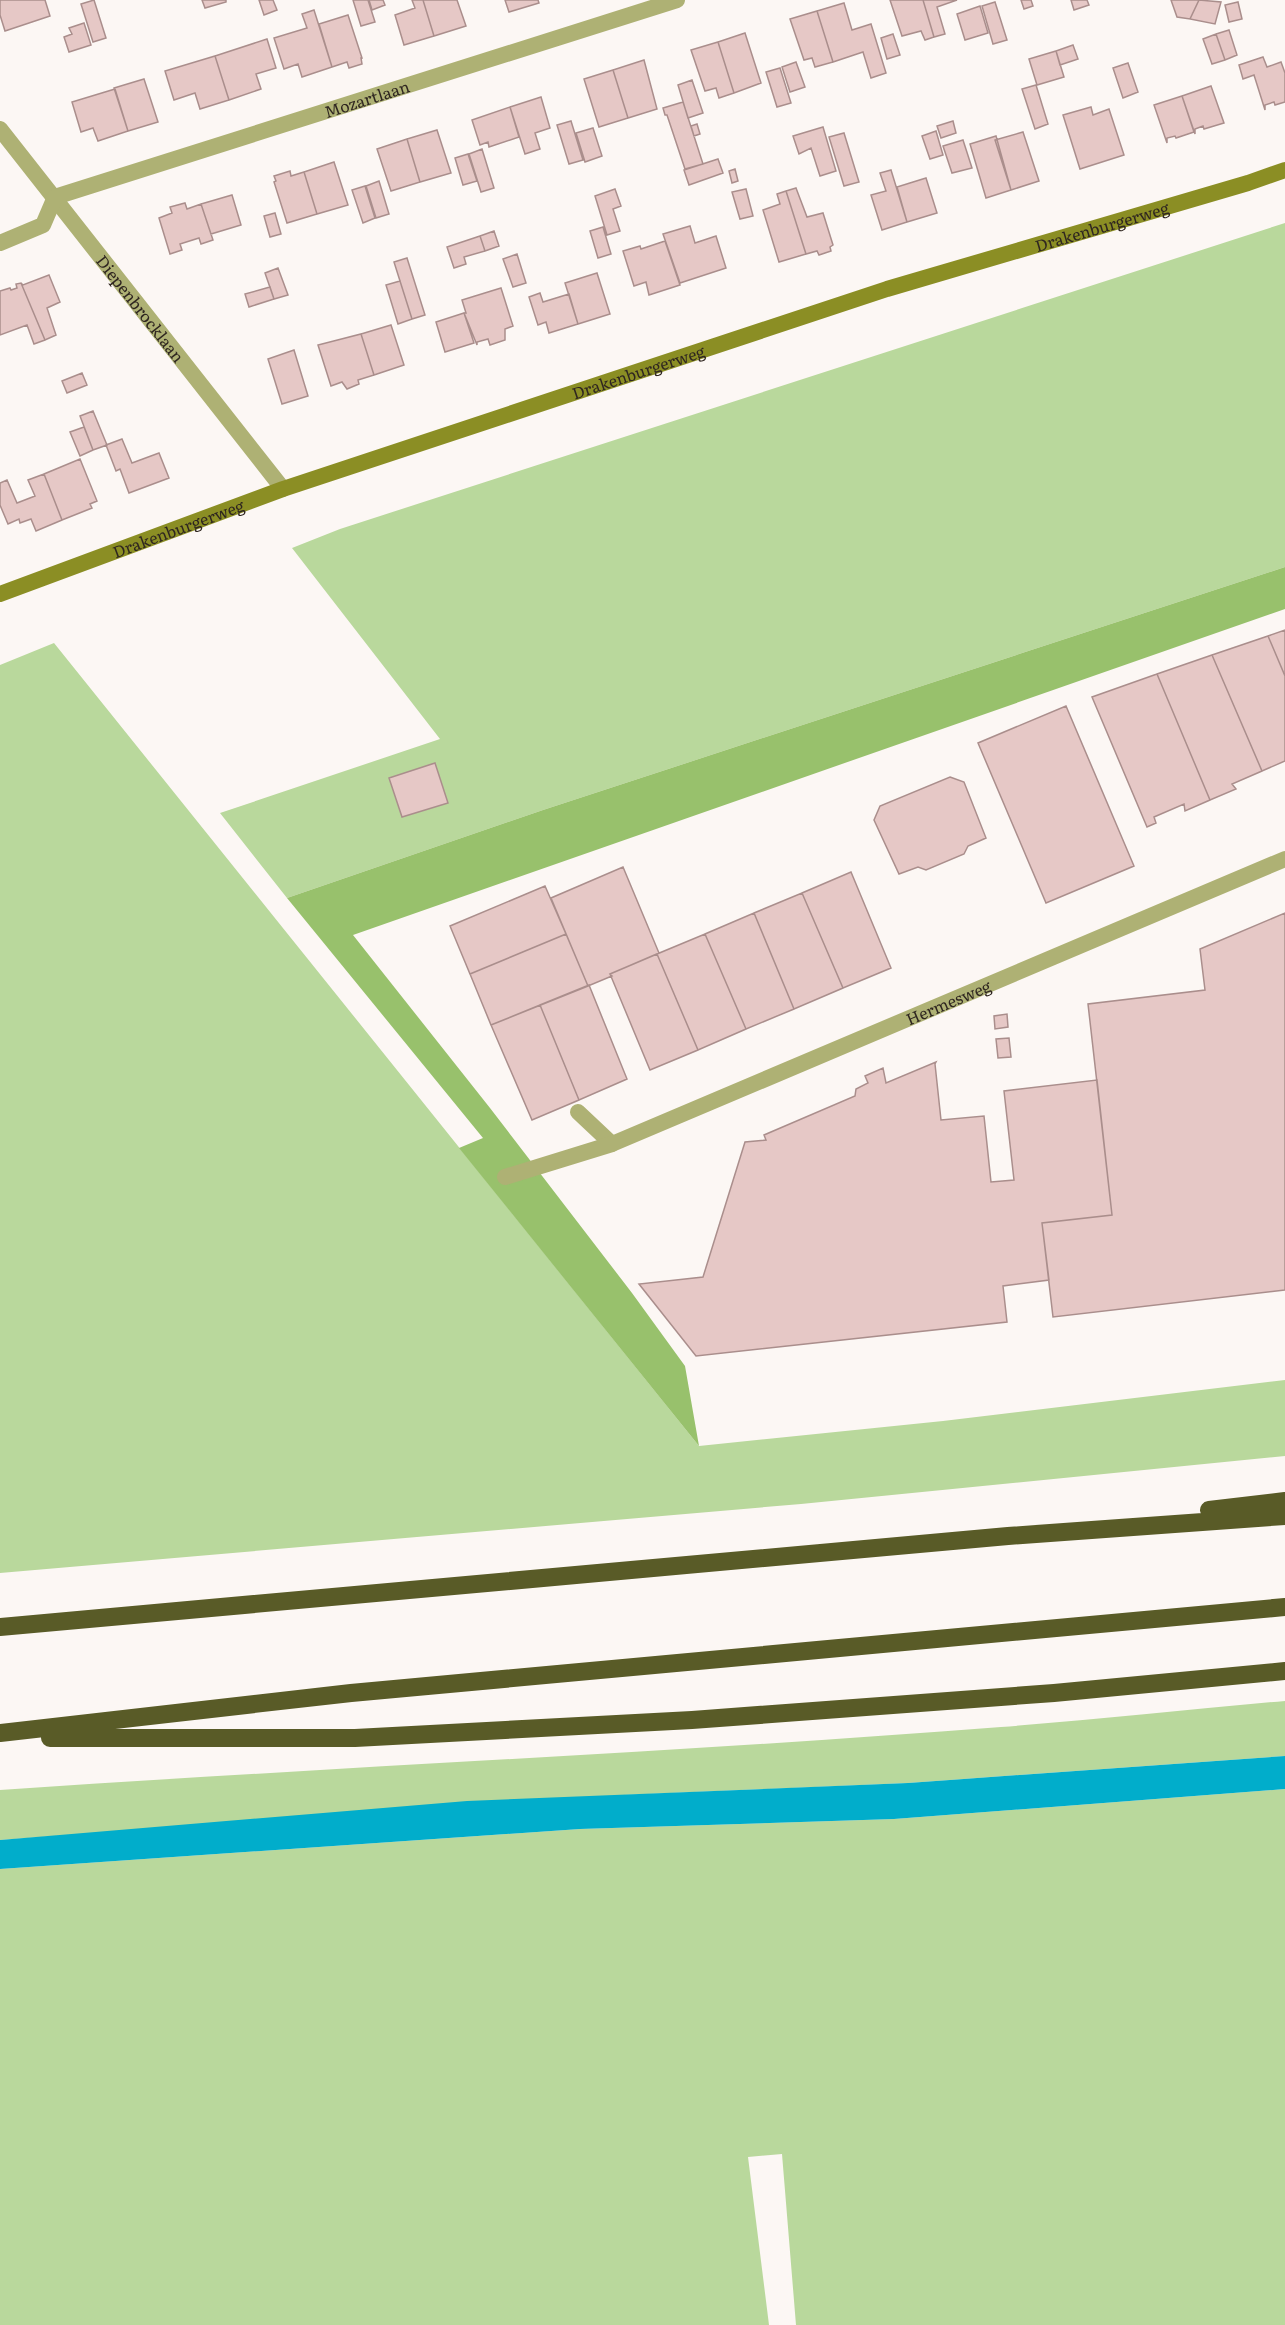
<svg xmlns="http://www.w3.org/2000/svg" width="1285" height="2325" font-family="Literata,serif">
  <style>
    .green { fill: #b9d89c }
    .forest { fill: #98c16c }
    .water { fill: #01adcb }
    .building { fill: #e6c8c6; stroke: #aa8e8c; stroke-width: 1.5 }
    .lines { fill: none; stroke-linecap: round; stroke-linejoin: round }
    .minor { stroke: #aeb174; stroke-width: 16 }
    .secondary { stroke: #8b8e24; stroke-width: 16 }
    .motorway { stroke: #595b27; stroke-width: 18 }
    .labels { text-anchor: middle; dominant-baseline: central; stroke-width: 6; stroke-linejoin: round; paint-order: stroke }
    .street-label { font-size: 16px; fill: #2f2620; stroke: #fff }
  </style>
  <rect width="100%" height="100%" fill="#fcf7f4"/>
  <path class="green" d="M1285 223V567L543 810 287 898 220 813 440 739 292 548 340 529Z
    M54 643 699 1446 943 1421 1285 1380V1456L801 1504 0 1573V665Z
    M1285 1701V1756L908 1783 624 1795 0 1840V1790C334 1767 668 1753 1001 1727 1096 1720 1190 1709 1285 1701Z
    M1285 1789V2325H796L782 2154 748 2157 769 2325H0V1869L580 1829 894 1819Z"/>
  <path class="forest" d="M1285 567V609L353 935 490 1108 632 1293 685 1366 699 1446 459 1148 483 1138 287 898 543 810Z"/>
  <path class="water" d="M1285 1756V1789L894 1819 580 1829 0 1869V1840L467 1801 908 1783Z"/>
  <path class="building" d="M0 0H45L50 16 5 31 0 15Z
    M94 0 106 38 93 42 81 4Z
    M202 0H226V2L205 8Z
    M259 0H273L277 10 264 15Z
    M353 0H368L375 22 361 26Z
    M369 0H383L385 5 372 10Z
    M412 0H423L434 36 404 45 395 15 415 8Z
    M423 0H457L466 26 434 36Z
    M505 0H538L539 3 509 12Z
    M890 0H923L934 37 925 40 921 31 902 36Z
    M923 0H957L937 7 945 34 934 37Z
    M1021 0H1031L1033 6 1024 9Z
    M1071 0H1087L1089 5 1074 10Z
    M1171 0H1199L1190 19 1177 17Z
    M1199 0 1221 2 1215 24 1190 19Z
    M995 2 1007 40 993 44 982 6Z
    M1238 2 1242 19 1229 22 1225 5Z
    M844 3 852 30 871 24 886 73 871 78 863 52 833 62 817 11Z
    M980 6 988 33 965 40 957 14Z
    M314 10 332 67 302 77 298 64 284 69 274 38 307 28 302 14Z
    M817 11 833 62 815 67 812 58 804 60 790 19Z
    M348 15 362 58H361L362 64 349 68 347 62 332 67 319 24Z
    M84 23 91 45 69 52 64 37 72 34 69 28Z
    M1229 30 1237 55 1225 60 1216 34Z
    M745 33 761 83 734 93 718 42Z
    M893 34 900 55 887 59 881 38Z
    M1216 34 1225 60 1212 64 1203 39Z
    M267 39 276 68 256 74 261 89 229 100 215 56Z
    M718 42 734 93 719 98 716 88 705 91 691 50Z
    M1073 45 1078 59 1060 65 1056 51Z
    M1056 51 1064 77 1037 85 1029 59Z
    M215 56 229 100 200 109 195 93 174 100 165 71Z
    M1263 57 1267 67 1281 62 1285 73V102L1275 105 1274 102 1265 105V110L1254 75 1243 79 1239 65Z
    M644 60 657 109 628 118 613 70Z
    M796 62 805 87 790 92 782 67Z
    M1128 63 1138 92 1123 98 1113 68Z
    M780 68 791 103 777 107 766 72Z
    M613 70 628 118 599 127 584 79Z
    M144 79 158 122 128 131 114 88Z
    M692 80 703 113 688 118 678 85Z
    M1036 85 1048 124 1035 129 1022 89Z
    M1211 86 1224 123 1204 129 1203 126 1195 129V134L1182 96Z
    M115 89 128 131 98 141 93 128 81 132 72 102Z
    M1182 96 1194 132 1176 138 1175 136 1167 138V143L1154 105Z
    M541 97 550 128 535 133 540 149 525 154 510 107Z
    M683 102 703 164 685 169 667 115H665L663 108Z
    M510 107 519 137 489 147 488 142 480 145 472 120Z
    M1091 107 1093 115 1109 109 1124 155 1080 169 1063 115Z
    M571 121 583 160 569 164 557 125Z
    M953 121 956 133 941 138 937 126Z
    M697 124 700 134 694 136 691 126Z
    M823 127 836 171 820 176 811 148 799 154 793 136Z
    M593 128 602 156 585 162 576 133Z
    M437 130 451 173 420 182 407 139Z
    M936 131 943 155 930 159 922 136Z
    M1023 132 1039 181 1011 190 995 140Z
    M844 133 859 182 844 186 829 137Z
    M996 136 1011 190 986 198 970 144Z
    M407 139 420 182 391 191 377 149Z
    M963 140 972 168 952 173 943 146Z
    M482 149 494 188 481 192 469 154Z
    M468 154 477 181 463 185 455 158Z
    M718 159 723 173 689 185 684 170Z
    M334 162 348 205 317 214 304 172Z
    M735 169 738 181 732 183 729 171Z
    M891 170 907 222 882 230 871 195 886 191 880 173Z
    M290 171 291 176 304 172 317 214 287 223 274 182 276 181 274 176Z
    M926 178 937 213 907 222 897 187Z
    M379 181 389 214 376 218 366 186Z
    M365 186 375 218 363 223 352 190Z
    M796 188 807 217 823 213 833 245 830 247 831 251 819 255 817 251 806 254 786 191Z
    M615 189 621 206 613 209 620 231 607 235 595 196Z
    M746 189 753 216 740 219 732 192Z
    M786 191 806 254 779 262 763 210 780 204 777 194Z
    M232 195 241 225 211 234 201 204Z
    M185 203 187 209 201 204 213 240 201 244 199 238 180 244 182 250 170 254 159 218 172 213 170 207Z
    M275 213 281 234 270 237 264 216Z
    M690 226 695 243 716 236 726 268 680 283 663 234Z
    M603 227 611 254 598 258 590 231Z
    M494 231 499 246 485 251 480 236Z
    M480 236 485 251 464 257 466 264 454 268 447 247Z
    M665 241 680 285 649 295 646 282 634 286 623 251 640 246 641 249Z
    M517 254 526 283 513 287 503 259Z
    M407 258 425 315 412 319 394 262Z
    M278 268 288 295 274 299 265 273Z
    M597 273 610 314 578 324 565 283Z
    M49 275 60 302 47 308 56 335 45 340 21 283 23 285Z
    M400 281 412 319 398 324 386 285Z
    M21 283 45 340 34 344 27 325 0 335V291L10 288 11 290 17 288 16 284Z
    M270 287 274 299 249 307 245 294Z
    M501 288 513 326 505 329V340L490 345 488 339 477 342V345L464 313H466L462 300Z
    M540 293 543 302 569 294 578 324 549 333 546 322 538 325 529 297Z
    M464 313 474 343 445 352 436 322Z
    M391 325 404 365 374 375 361 334Z
    M361 334 374 375 358 380 359 384 347 389 342 382 331 386 318 345Z
    M294 350 308 396 282 404 268 359Z
    M82 373 87 385 67 393 62 381Z
    M93 411 107 445 93 450 80 416Z
    M84 427 93 450 80 456 70 432Z
    M122 439 132 463 159 453 169 478 129 493 120 469 116 471 106 445Z
    M80 459 97 501 90 504 92 508 62 520 44 474Z
    M44 474 62 520 36 531 31 519 20 523 19 519 8 524 0 505V483L7 480 17 503 35 496 28 480Z
    M1285 630V676L1268 636Z
    M1268 636 1285 676V761L1262 771 1212 655Z
    M1212 655 1262 771 1232 784 1236 789 1210 800 1157 674Z
    M1157 674 1210 800 1185 811 1184 804 1154 817 1156 823 1147 827 1092 697Z
    M1066 706 1134 866 1046 903 978 743Z
    M435 763 448 803 402 817 389 778Z
    M950 777 964 782 986 838 968 846 964 854 926 870 918 867 899 874 874 820 880 806Z
    M623 867 659 953 610 974 612 976 588 986 551 898Z
    M851 872 891 968 843 988 802 893Z
    M545 886 566 934 470 974 450 926Z
    M802 893 843 988 794 1009 754 913Z
    M754 913 794 1009 746 1029 705 934Z
    M1285 913V1290L1053 1317 1042 1223 1112 1215 1088 1004 1205 990 1200 949Z
    M566 934 588 986 491 1025 470 974Z
    M705 934 746 1029 698 1050 657 954Z
    M657 954 698 1050 650 1070 610 974Z
    M589 985 627 1079 579 1100 540 1005Z
    M540 1005 579 1100 532 1120 491 1025Z
    M1007 1014 1008 1027 995 1029 994 1016Z
    M1009 1038 1011 1057 998 1058 996 1039Z
    M936 1062 935 1064 941 1120 984 1116 991 1182 1014 1180 1004 1091 1097 1080 1112 1215 1042 1223 1049 1280 1003 1286 1007 1322 696 1356 639 1284 703 1277 745 1142 766 1140 764 1135 855 1096 856 1089 868 1083 865 1076 883 1068 886 1083Z"/>
  <g class="lines">
    <g class="minor">
      <path id="s1" d="M0 129 283 489"/>
      <path id="s2" d="M0 243 43 225 55 197 677 0"/>
      <path d="M578 1112 612 1144"/>
      <path id="s3" d="M505 1177 612 1144 1285 859"/>
    </g>
    <path class="secondary" id="s4" d="M0 594 283 489 887 289 1248 183 1285 170"/>
    <path class="motorway" d="M1209 1510 1285 1501
      M0 1627 1008 1536 1285 1516
      M0 1733 351 1693 1285 1607
      M50 1738H355L692 1720 1054 1693 1285 1671"/>
  </g>
  <g class="labels">
    <g class="street-label">
      <text stroke="none"><textPath href="#s2" startOffset="404">Mozartlaan</textPath></text>
      <text stroke="none"><textPath href="#s4" startOffset="1162">Drakenburgerweg</textPath></text>
      <text stroke="none"><textPath href="#s1" startOffset="228">Diepenbrocklaan</textPath></text>
      <text stroke="none"><textPath href="#s4" startOffset="676">Drakenburgerweg</textPath></text>
      <text stroke="none"><textPath href="#s4" startOffset="190">Drakenburgerweg</textPath></text>
      <text stroke="none"><textPath href="#s3" startOffset="477">Hermesweg</textPath></text>
    </g>
  </g>
</svg>
